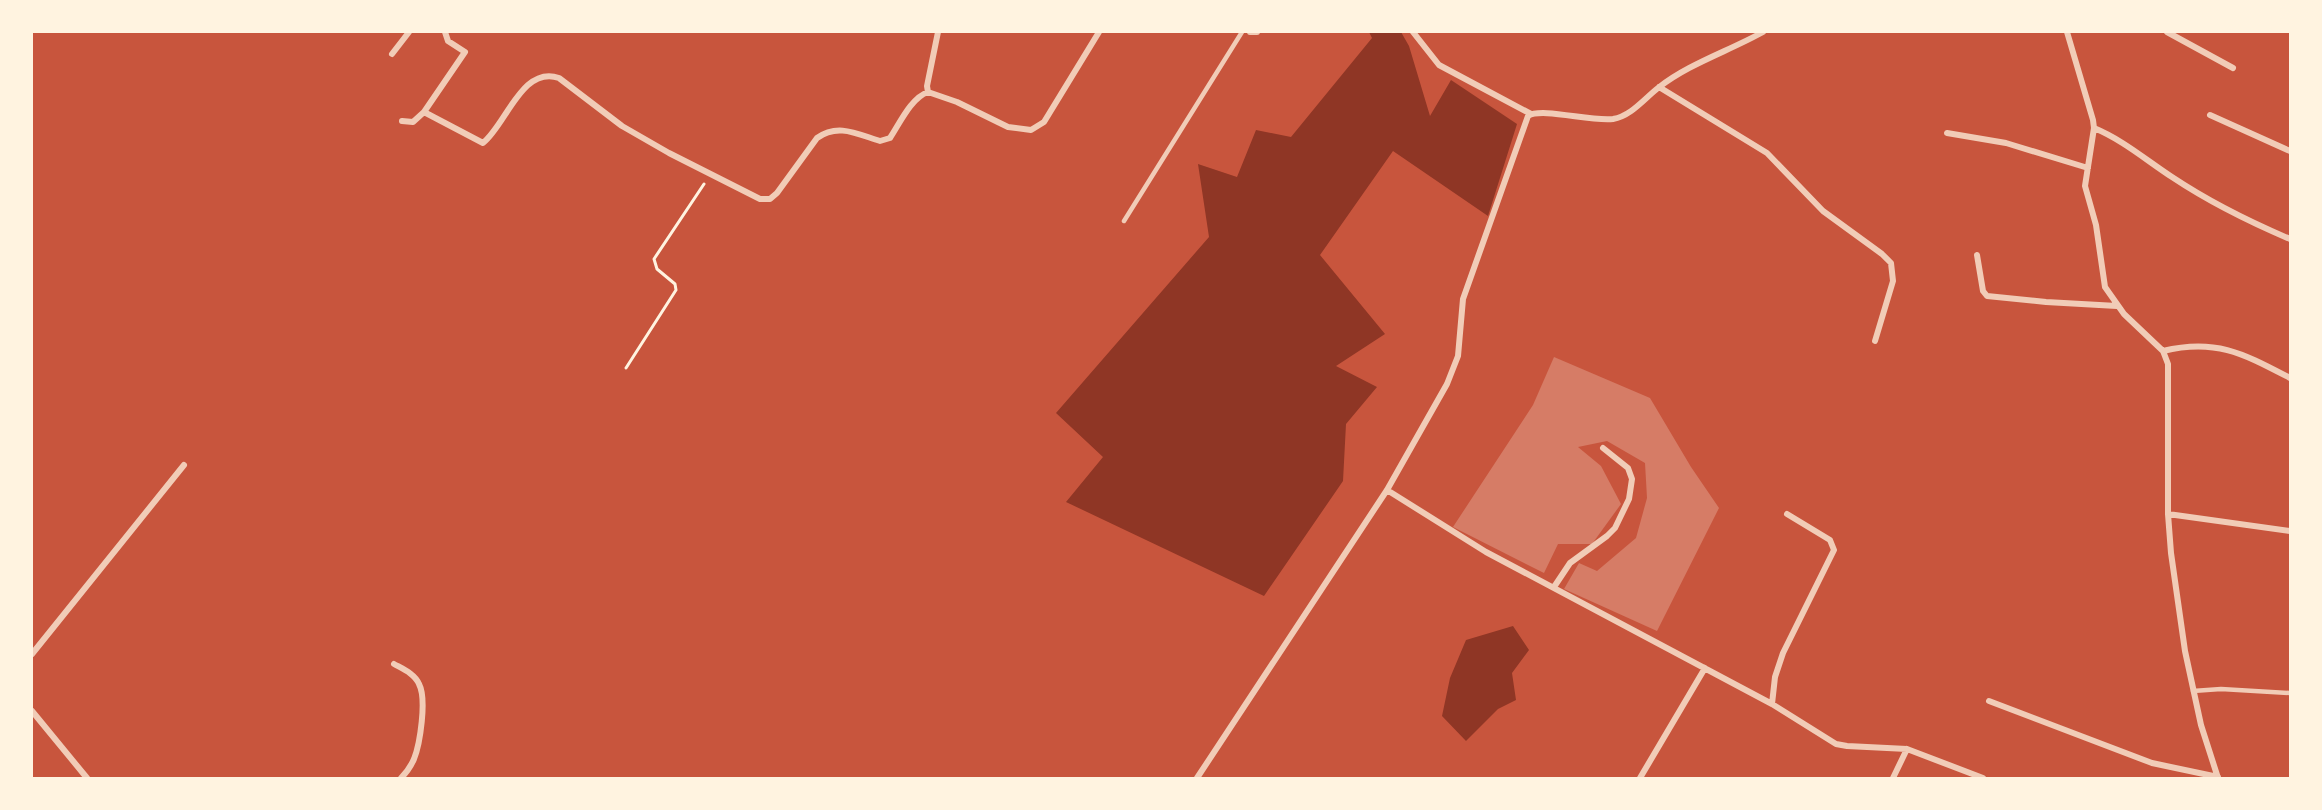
<svg xmlns="http://www.w3.org/2000/svg" width="2322" height="810" font-family="Rubik,sans-serif">
  <style>
    .water { fill: #8f3625 }
    .building { fill: #d67c66 }
    .lines { fill: none; stroke-linecap: round; stroke-linejoin: round }
    .path { stroke: #fff3e0; stroke-width: 3 }
    .service { stroke: #f1ccb7; stroke-width: 4.5 }
    .minor { stroke: #f1ccb7; stroke-width: 6 }
  </style>
  <rect width="100%" height="100%" fill="#c8553d"/>
  <path class="water" d="M1369 32H1401L1409 46 1430 116 1451 80 1517 124 1488 216 1393 151 1320 255 1385 334 1336 366 1377 387 1346 424 1343 481 1264 596 1066 502 1103 457 1056 413 1209 237 1198 164 1237 177 1256 130 1291 137 1372 38Z
    M1513 626 1529 650 1512 673 1516 700 1498 709 1466 741 1442 716 1450 678 1466 640Z"/>
  <path class="building" d="M1554 357 1650 398 1691 467 1719 508 1657 631 1564 589 1579 563 1597 571 1636 538 1647 498 1645 463 1607 441 1578 447 1601 466 1621 504 1592 544H1558L1544 573 1453 527 1533 405Z"/>
  <g class="lines">
    <path class="path" d="M626 368 676 290 675 284 657 269 654 259 704 184"/>
    <path class="service" d="M1124 221 1242 32
      M2193 691 2221 689 2290 693"/>
    <path class="minor" d="M938 32 927 86 928 92 957 102 1008 127 1031 130 1044 122 1099 32
      M1250 32H1257
      M1413 32 1439 65 1531 114
      M2067 32 2093 120 2094 128 2085 186 2096 225 2105 287 2124 314 2163 351 2168 364V514L2171 553 2185 651 2201 725 2218 778
      M2167 32 2233 68
      M392 54 409 32
      M1659 87 1767 153 1823 211 1882 254 1891 263 1893 281 1875 341
      M424 112 483 143C506 125 522 65 559 78L622 126 669 153 760 199H770L777 193 817 138C838 123 857 134 880 141L890 138C900 123 911 98 928 92
      M2210 115 2290 151
      M402 121 413 122 424 112 465 52 448 41 445 32
      M2094 128C2123 140 2146 160 2172 177 2208 201 2250 222 2290 239
      M1947 133 2006 143 2088 168
      M1977 255 1983 291 1987 296 2046 302 2117 306
      M2163 351C2216 338 2244 354 2290 378
      M1387 490 1486 552 1772 704 1836 744 1847 746 1907 749 1983 778
      M2168 514 2290 531
      M1554 587 1570 563 1607 536 1615 528 1629 499 1632 479 1628 468 1603 448
      M32 654 184 465
      M394 664C403 669 415 674 419 684 427 699 420 744 414 759 411 766 406 773 401 778
      M1989 701 2152 763 2218 777
      M1772 704 1775 677 1783 653 1834 550 1830 540 1787 514
      M32 711 87 778
      M1197 778 1387 490 1447 384 1458 356 1463 299 1528 116C1542 107 1591 122 1613 119 1631 116 1644 99 1658 88 1688 64 1729 51 1763 32
      M1640 778 1705 668
      M1893 778 1907 749"/>
  </g>
  <rect width="2322" height="810" fill="none" stroke="#fff3e0" stroke-width="66"/>
</svg>
